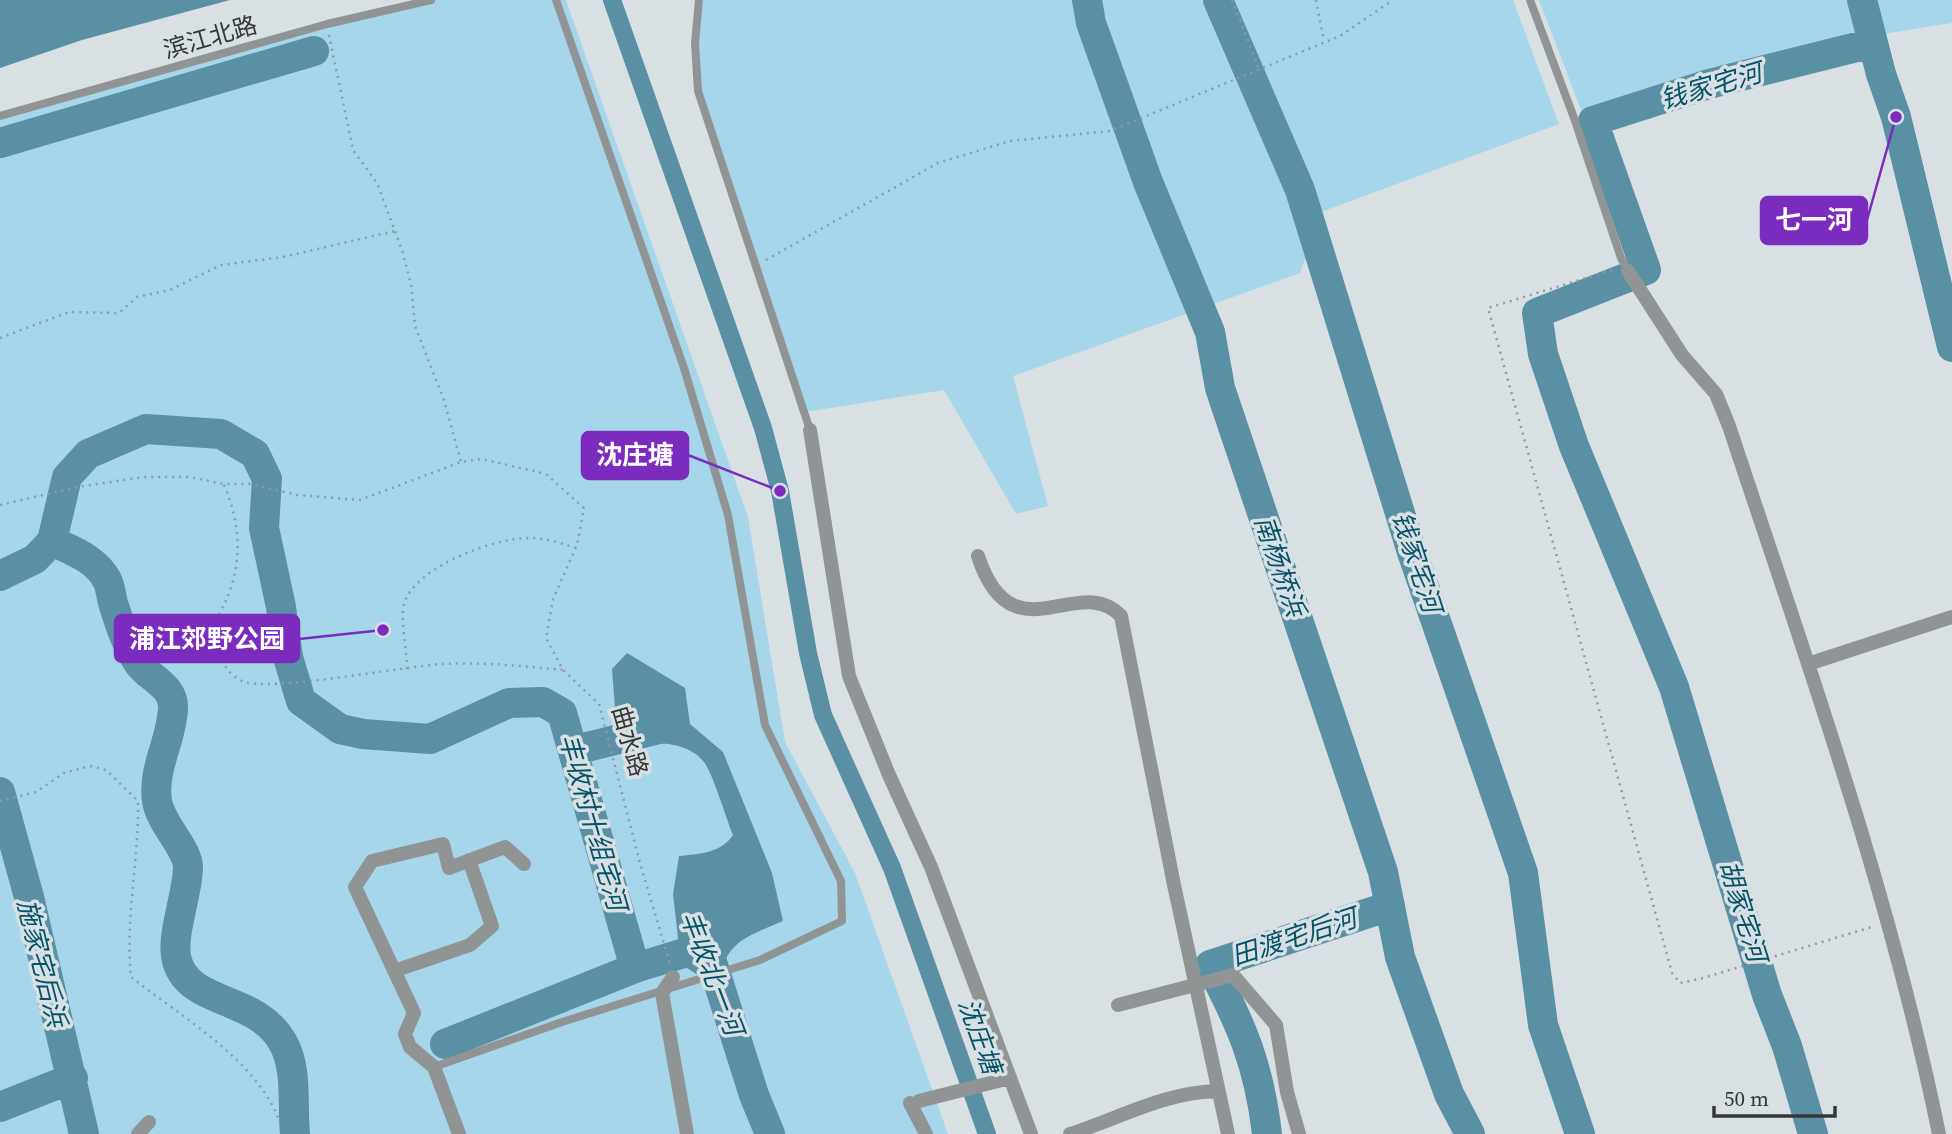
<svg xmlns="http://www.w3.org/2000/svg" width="1952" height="1134" font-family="'Source Serif 4','Noto Sans SC',serif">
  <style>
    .green { fill: #a6d6e9 }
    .water { fill: #5a90a4 }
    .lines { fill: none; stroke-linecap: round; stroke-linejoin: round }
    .canal { stroke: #5a90a4; stroke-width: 18 }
    .river { stroke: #5a90a4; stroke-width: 30 }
    .path { stroke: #93999b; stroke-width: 2.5; stroke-dasharray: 2 5; stroke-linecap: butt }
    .service { stroke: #919495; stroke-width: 8 }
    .minor { stroke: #919495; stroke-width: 14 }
    .labels { text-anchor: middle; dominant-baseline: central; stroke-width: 7; stroke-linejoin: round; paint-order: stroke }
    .street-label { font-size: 24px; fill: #343738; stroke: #d9e0e3 }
    .water-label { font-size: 26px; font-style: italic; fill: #045369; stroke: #d9e0e3 }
    .leader { fill: none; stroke: #7b2cbf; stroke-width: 2.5 }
    .callout-dot { fill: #7b2cbf; stroke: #d9e0e3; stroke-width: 2.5 }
    .callout { fill: #7b2cbf; stroke: #7b2cbf; stroke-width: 2.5 }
    .callout-label { font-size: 26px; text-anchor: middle; font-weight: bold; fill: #fff }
  </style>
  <rect width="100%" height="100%" fill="#d9e0e3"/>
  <path class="green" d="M413 0H566L748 517 785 742 855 873 948 1134H0V115Z
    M703 0H1513L1559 124 1321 212 1300 273 1013 376 1048 506 1016 514 944 390 805 412 695 75Z
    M1539 0H1853L1863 37 1583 115Z
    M1875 0H1952V23L1883 34Z"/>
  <path class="water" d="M0 0H230L82 40 0 68Z
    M627 653 685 688 690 724 723 752 772 873 783 921C758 932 733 938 723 965L696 974 681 964 673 894 679 856C700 854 721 853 733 835 726 818 713 774 704 762 686 739 650 742 625 746L615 709 612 669Z"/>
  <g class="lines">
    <path class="canal" d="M612 0 763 428 780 491 808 653 823 715 892 868 987 1134"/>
    <path class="river" d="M1087 0 1091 23 1148 182 1210 332 1220 388 1383 872 1400 957 1449 1094 1470 1134
      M1218 0 1300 190 1412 552 1523 873 1543 1025 1580 1134
      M1862 0 1881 74 1896 117 1952 347
      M0 143 314 51
      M52 541C73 551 96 559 107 580 111 587 111 598 114 606 120 625 127 647 139 664 150 679 174 686 173 708 172 740 152 769 157 801 160 823 188 849 188 867 188 894 170 937 177 961 190 1006 255 995 282 1041 298 1067 292 1104 295 1134
      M0 576 35 559 52 541 67 477 88 454 146 429 221 434 255 454 267 479 264 528 281 607 288 657 301 701 340 729 363 734 430 739 509 703 543 702 562 713 635 968 445 1044
      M575 750 663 728
      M0 792 29 897 84 1134
      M695 933 707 946 754 1095 770 1134
      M635 968 707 946
      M0 1107 73 1078
      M1267 1134C1259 1065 1242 1026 1210 965L1390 906
      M1813 1134 1787 1046 1767 995 1674 687 1574 446 1543 354 1537 313 1646 270 1593 121 1709 84 1873 43"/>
    <path class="path" d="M1232 0 1259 69
      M1316 0 1324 41
      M329 35 353 150 377 183 402 250 411 284 415 326 444 400 461 462
      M766 260 938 163 1010 141 1110 131 1340 36 1393 0
      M1612 270 1488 308 1672 973 1680 983 1703 978 1875 926
      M0 338 69 312 119 313 137 297 170 290 221 265 283 257 395 231
      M224 485C240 522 243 560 227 598 222 610 212 624 215 638 218 655 225 673 242 681 266 693 405 666 442 664 482 662 523 666 563 670
      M0 505 77 487 144 477H190L223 484H250L298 495 360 500 461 462 482 459 546 474 584 508 577 545 553 599 546 638 563 670 599 704 640 863 670 964
      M407 669C407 652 400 618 404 604 415 567 493 538 529 538 545 538 561 543 576 548
      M0 801 36 792 64 773 90 766 106 770 138 801C139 860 125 918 131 977 180 1016 259 1061 280 1123"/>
    <path class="service" d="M699 0 695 43 698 91 810 430
      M1530 0 1574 118 1621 258 1628 271
      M0 116 327 24 431 0
      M434 1067 565 1021 760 960 842 921 841 881 765 725 728 515 684 368 556 0"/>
    <path class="minor" d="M1628 271 1682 355 1716 394 1729 426C1806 659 1890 893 1939 1134
      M810 430 849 676 889 775 931 867 1031 1134
      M978 556C1012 660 1079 571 1121 616L1174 885 1228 1134
      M1808 664 1952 617
      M394 971 470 945 492 926 469 860
      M673 977 662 993 687 1134
      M1118 1005 1233 975 1276 1025 1287 1092 1299 1134
      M919 1101 1010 1078
      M910 1103 926 1134
      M138 1134 149 1122
      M459 1134 434 1067 410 1047 405 1034 414 1013 355 887 372 861 443 844 449 868 505 847 524 864
      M1070 1134C1120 1118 1165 1092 1218 1091"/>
  </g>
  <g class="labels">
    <g class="street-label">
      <text transform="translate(210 37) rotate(-16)">滨江北路</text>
      <text transform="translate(630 741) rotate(74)">曲水路</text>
    </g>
    <g class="water-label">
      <text transform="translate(1711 86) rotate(-16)">钱家宅河</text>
      <text transform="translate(1417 562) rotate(72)">钱家宅河</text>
      <text transform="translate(1280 566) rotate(71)">南杨桥浜</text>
      <text transform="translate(593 822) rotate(74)">丰收村十组宅河</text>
      <text transform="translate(1743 911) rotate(73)">胡家宅河</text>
      <text transform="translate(1294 937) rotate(-18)">田渡宅后河</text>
      <text transform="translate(42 963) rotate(76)">施家宅后浜</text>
      <text transform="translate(712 973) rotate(69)">丰收北一河</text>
      <text transform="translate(980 1036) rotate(70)">沈庄塘</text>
    </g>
  </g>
  <path class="leader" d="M1896 117L1867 220M780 491L688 455M383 630L299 639"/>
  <g class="callout-dot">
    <circle cx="1896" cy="117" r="7"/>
    <circle cx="780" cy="491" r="7"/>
    <circle cx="383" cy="630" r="7"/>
  </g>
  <g class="callout">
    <rect x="1761" y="197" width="106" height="47" rx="7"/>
    <rect x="582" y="432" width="106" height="47" rx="7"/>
    <rect x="115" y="615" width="184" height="47" rx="7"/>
  </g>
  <g class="callout-label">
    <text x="1814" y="229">七一河</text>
    <text x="635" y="464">沈庄塘</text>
    <text x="207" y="648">浦江郊野公园</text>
  </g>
  <path d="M1714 1106v10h121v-10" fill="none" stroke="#343738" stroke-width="3.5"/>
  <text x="1724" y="1106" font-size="21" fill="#343738" stroke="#d9e0e3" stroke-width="5" paint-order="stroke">50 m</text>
</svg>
